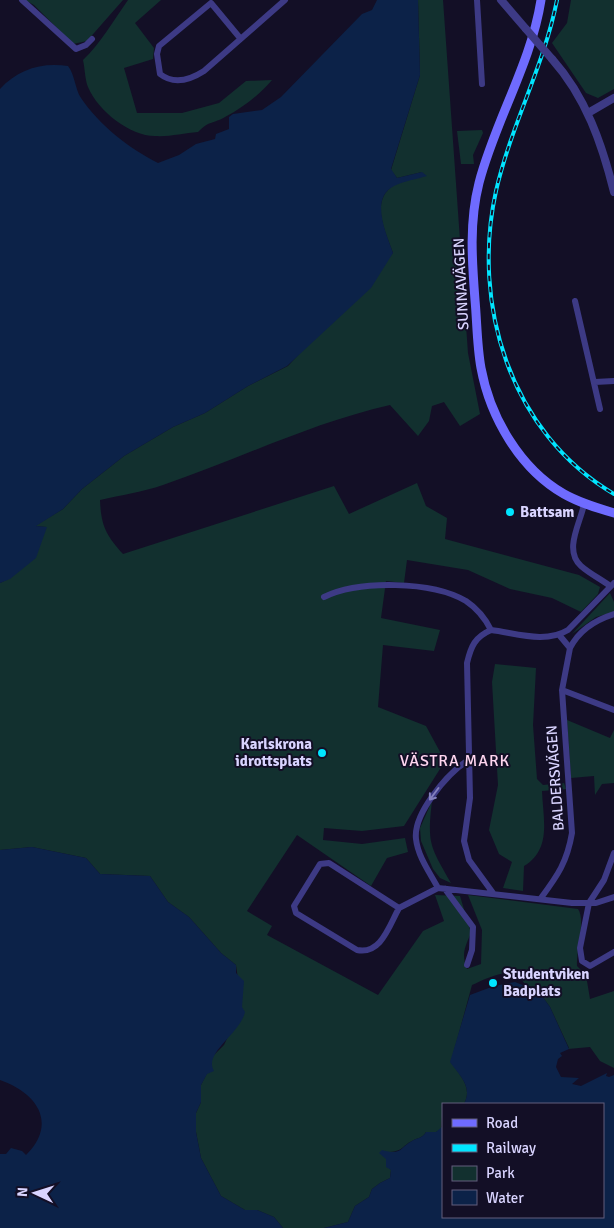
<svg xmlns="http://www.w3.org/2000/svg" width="614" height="1228" font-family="Signika,sans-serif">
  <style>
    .green { fill: #12302f }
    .water { fill: #0c2248 }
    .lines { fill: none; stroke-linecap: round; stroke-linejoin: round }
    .minor { stroke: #3d3a85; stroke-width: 6 }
    .tertiary { stroke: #3d3a85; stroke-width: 8 }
    .secondary { stroke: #6f6bff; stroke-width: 9 }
    .rail-casing { stroke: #00e5ff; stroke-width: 4 }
    .rail { stroke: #130f26; stroke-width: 2; stroke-dasharray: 5.5; stroke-linecap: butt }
    .tertiary-bridge { stroke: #3d3a85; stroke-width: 8 }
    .oneway { stroke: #837fbc }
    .poi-dot { fill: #00e5ff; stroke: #130f26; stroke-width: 2 }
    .labels { text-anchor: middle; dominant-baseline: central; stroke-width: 4; stroke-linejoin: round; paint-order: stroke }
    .street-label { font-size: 15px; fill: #d9d4ff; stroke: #130f26 }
    .poi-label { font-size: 15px; font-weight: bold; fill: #d9d4ff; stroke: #130f26; text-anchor: start }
    .neighbourhood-label { font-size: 16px; letter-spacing: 1px; fill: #ffd6f0; stroke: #130f26 }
  </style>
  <rect width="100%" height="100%" fill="#130f26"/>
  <path class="green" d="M25 0H123L87 41 73 44 34 5Z
    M128 0H161L135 23 154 48 153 59 124 68 137 113H182L219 103 246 81 272 80C258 96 244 107 225 117 213 124 210 120 198 132 184 133 169 137 155 136 130 136 98 111 88 87 85 80 85 69 83 60 100 44 114 20 128 0Z
    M418 0H443L468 353 480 414 460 426 444 402 432 406 429 421 418 436 390 405C311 423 239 459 163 485 143 492 121 495 100 500 101 526 106 535 123 554L334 486 349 514 417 483 426 506 447 518 445 539 579 575 600 587 598 594 581 612 552 598 510 589 468 570 407 560 404 583 386 581 381 618 440 630 434 651 383 645 378 707 426 726 445 761 404 826 362 831 324 828 323 840 362 844 405 838 408 852 387 858 371 886 297 835 247 911 272 926 267 935 378 995 423 931 444 921 435 895 460 896 471 933C465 947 461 954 467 969L481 964 482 930 468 895 578 909C586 920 576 951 577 966L586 975 590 999 614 991V1068L600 1061 590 1047 568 1049 569 1048 550 1007 542 996 531 994C527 989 524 981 519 977 507 967 484 980 472 985L451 1062C460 1076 473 1087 464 1104H443L441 1130 436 1132H426C422 1139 418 1137 412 1141 402 1146 403 1151 390 1152L386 1159 391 1170 390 1178 380 1183 372 1189 369 1197 355 1206 348 1222 324 1228H283L274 1217 257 1210H245L221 1196 201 1158 196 1132V1113L201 1102V1085L211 1065 212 1057 224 1045 242 1007 236 965 221 953 189 917 168 902 150 876 100 874 86 858 32 847 0 850V583C20 575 39 547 46 527L35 526 63 509 82 489 124 456 173 427 205 413 248 386 288 366 393 253C386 233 369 201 394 185 402 180 413 176 422 172L397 178 391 170 420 75Z
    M571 0H614V89L598 98 586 93 552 43 567 23Z
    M482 130 483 133 473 155 474 164H461L457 131Z
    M610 593 614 602V612L596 617 572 634Z
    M495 664 536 668 533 725 537 779 543 785 564 783 566 789 542 791C543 819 552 849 524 866L523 891 503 888 512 862 499 854 489 830 498 785 492 682Z
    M567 720 610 738 614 730V783L602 784 595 795 594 776 571 778Z
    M432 801C427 844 430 846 451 883L440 878 433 869 421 841 420 828Z"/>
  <path class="water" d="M377 0H418L420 75 391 169 397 178 422 172 427 176C417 179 404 181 394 186 369 198 387 235 393 253L371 288 287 366 248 386 205 413 173 427 124 456 82 489 63 509 36 526 47 527 36 558 10 579 0 583V89C18 69 42 62 68 66 75 75 75 89 81 98 99 125 130 149 158 163L179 155 196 144 215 139 216 134 229 129V117L233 114 262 110 281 97 362 14 372 10Z
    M32 847 86 858 100 874 150 876 168 902 189 917 221 953 236 965V973L244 981 242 1007 245 1012C240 1034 203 1053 214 1071L207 1074 201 1085V1102L196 1113V1132L201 1158 221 1196 245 1210H257L274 1217 283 1228H0V1154H6L11 1148 22 1151 26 1155C58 1123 37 1093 0 1080V850Z
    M515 982 525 986 531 994 542 996 550 1007 569 1049 560 1053 562 1056 558 1059 556 1067 561 1077 579 1078 572 1084 581 1086 607 1073 606 1076 609 1077 614 1075V1228H324L348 1222 355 1206 369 1197 372 1189 380 1183 390 1178 391 1170 386 1167V1159L379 1153 382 1150C402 1156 399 1148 412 1141 418 1137 422 1139 426 1132H436L443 1126V1217H603V1104H464C473 1087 460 1076 450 1062L470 995 494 986Z"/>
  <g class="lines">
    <path class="minor" d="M22 0 76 49 86 45 92 39
      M477 0 482 84
      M240 38 211 3 159 46 157 54 160 74C174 85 190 80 204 71L285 0
      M575 301 600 409
      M595 382 614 381
      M584 504C581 522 563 550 581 566 590 574 601 579 610 586
      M324 597C359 580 432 581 466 601 478 609 485 618 491 630
      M560 636 570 648C579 630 595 620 614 614
      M562 690 614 710
      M614 853 604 880 589 903 580 948 582 961 590 966 614 952
      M438 888C430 873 418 857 416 839 413 814 447 774 467 761
      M445 889 473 927 472 950 467 965
      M493 893 469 860 464 841 470 798 467 663C471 646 475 637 491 630 516 633 545 644 568 630L614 583
      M541 898C558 875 567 862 572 833L562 690 570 648
      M399 908C389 926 381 955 357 950L296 913 294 906 320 864 329 863 399 908 438 888 572 903H596L614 897"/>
    <path class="tertiary" d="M501 0 526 29
      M552 59C586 97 602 144 614 192
      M588 113 614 98"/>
    <path class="secondary" d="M541 0C531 64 495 121 479 183 469 222 472 261 475 300 477 322 477 346 481 368 490 417 520 469 564 494 580 503 597 508 614 513"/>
    <g class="rail-casing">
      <path id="rail" d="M557 0C544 66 511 125 496 191 471 304 510 433 614 494"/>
    </g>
    <use href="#rail" class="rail"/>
    <path class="tertiary-bridge" d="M526 29 552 59"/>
  </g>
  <defs><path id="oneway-shaft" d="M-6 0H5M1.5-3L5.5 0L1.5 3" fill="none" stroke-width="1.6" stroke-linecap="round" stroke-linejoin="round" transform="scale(1.25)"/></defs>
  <use class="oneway" href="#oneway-shaft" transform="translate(434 794) rotate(127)"/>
  <g class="poi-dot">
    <circle cx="510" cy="512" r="5"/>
    <circle cx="322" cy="753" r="5"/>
    <circle cx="493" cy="983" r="5"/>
  </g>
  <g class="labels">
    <g class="street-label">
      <text transform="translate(461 284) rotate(-93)">SUNNAVÄGEN</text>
      <text transform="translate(555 778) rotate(-94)">BALDERSVÄGEN</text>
    </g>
    <g class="poi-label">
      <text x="520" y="512">Battsam</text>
      <text x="312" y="744" text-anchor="end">Karlskrona<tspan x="312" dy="17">idrottsplats</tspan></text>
      <text x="503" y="974">Studentviken<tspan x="503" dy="17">Badplats</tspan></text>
    </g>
    <g class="neighbourhood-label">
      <text x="455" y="761">VÄSTRA MARK</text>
    </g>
  </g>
  <rect x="442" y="1103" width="162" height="115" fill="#130f26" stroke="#625e7d"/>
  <rect x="452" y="1119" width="25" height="8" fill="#6f6bff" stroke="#625e7d"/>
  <text x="486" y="1128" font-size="15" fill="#d9d4ff">Road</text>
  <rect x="452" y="1144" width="25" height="8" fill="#00e5ff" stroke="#625e7d"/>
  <text x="486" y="1153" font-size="15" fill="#d9d4ff">Railway</text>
  <rect x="452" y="1166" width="25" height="15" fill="#12302f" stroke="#625e7d"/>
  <text x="486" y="1178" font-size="15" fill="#d9d4ff">Park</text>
  <rect x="452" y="1190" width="25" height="15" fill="#0c2248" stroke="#625e7d"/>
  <text x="486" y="1203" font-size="15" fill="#d9d4ff">Water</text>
  <g transform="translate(35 1193) rotate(274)" stroke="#130f26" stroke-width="4" paint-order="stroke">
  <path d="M0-4L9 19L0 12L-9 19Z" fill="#d9d4ff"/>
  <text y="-8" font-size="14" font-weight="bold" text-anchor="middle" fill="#d9d4ff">N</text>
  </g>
</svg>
